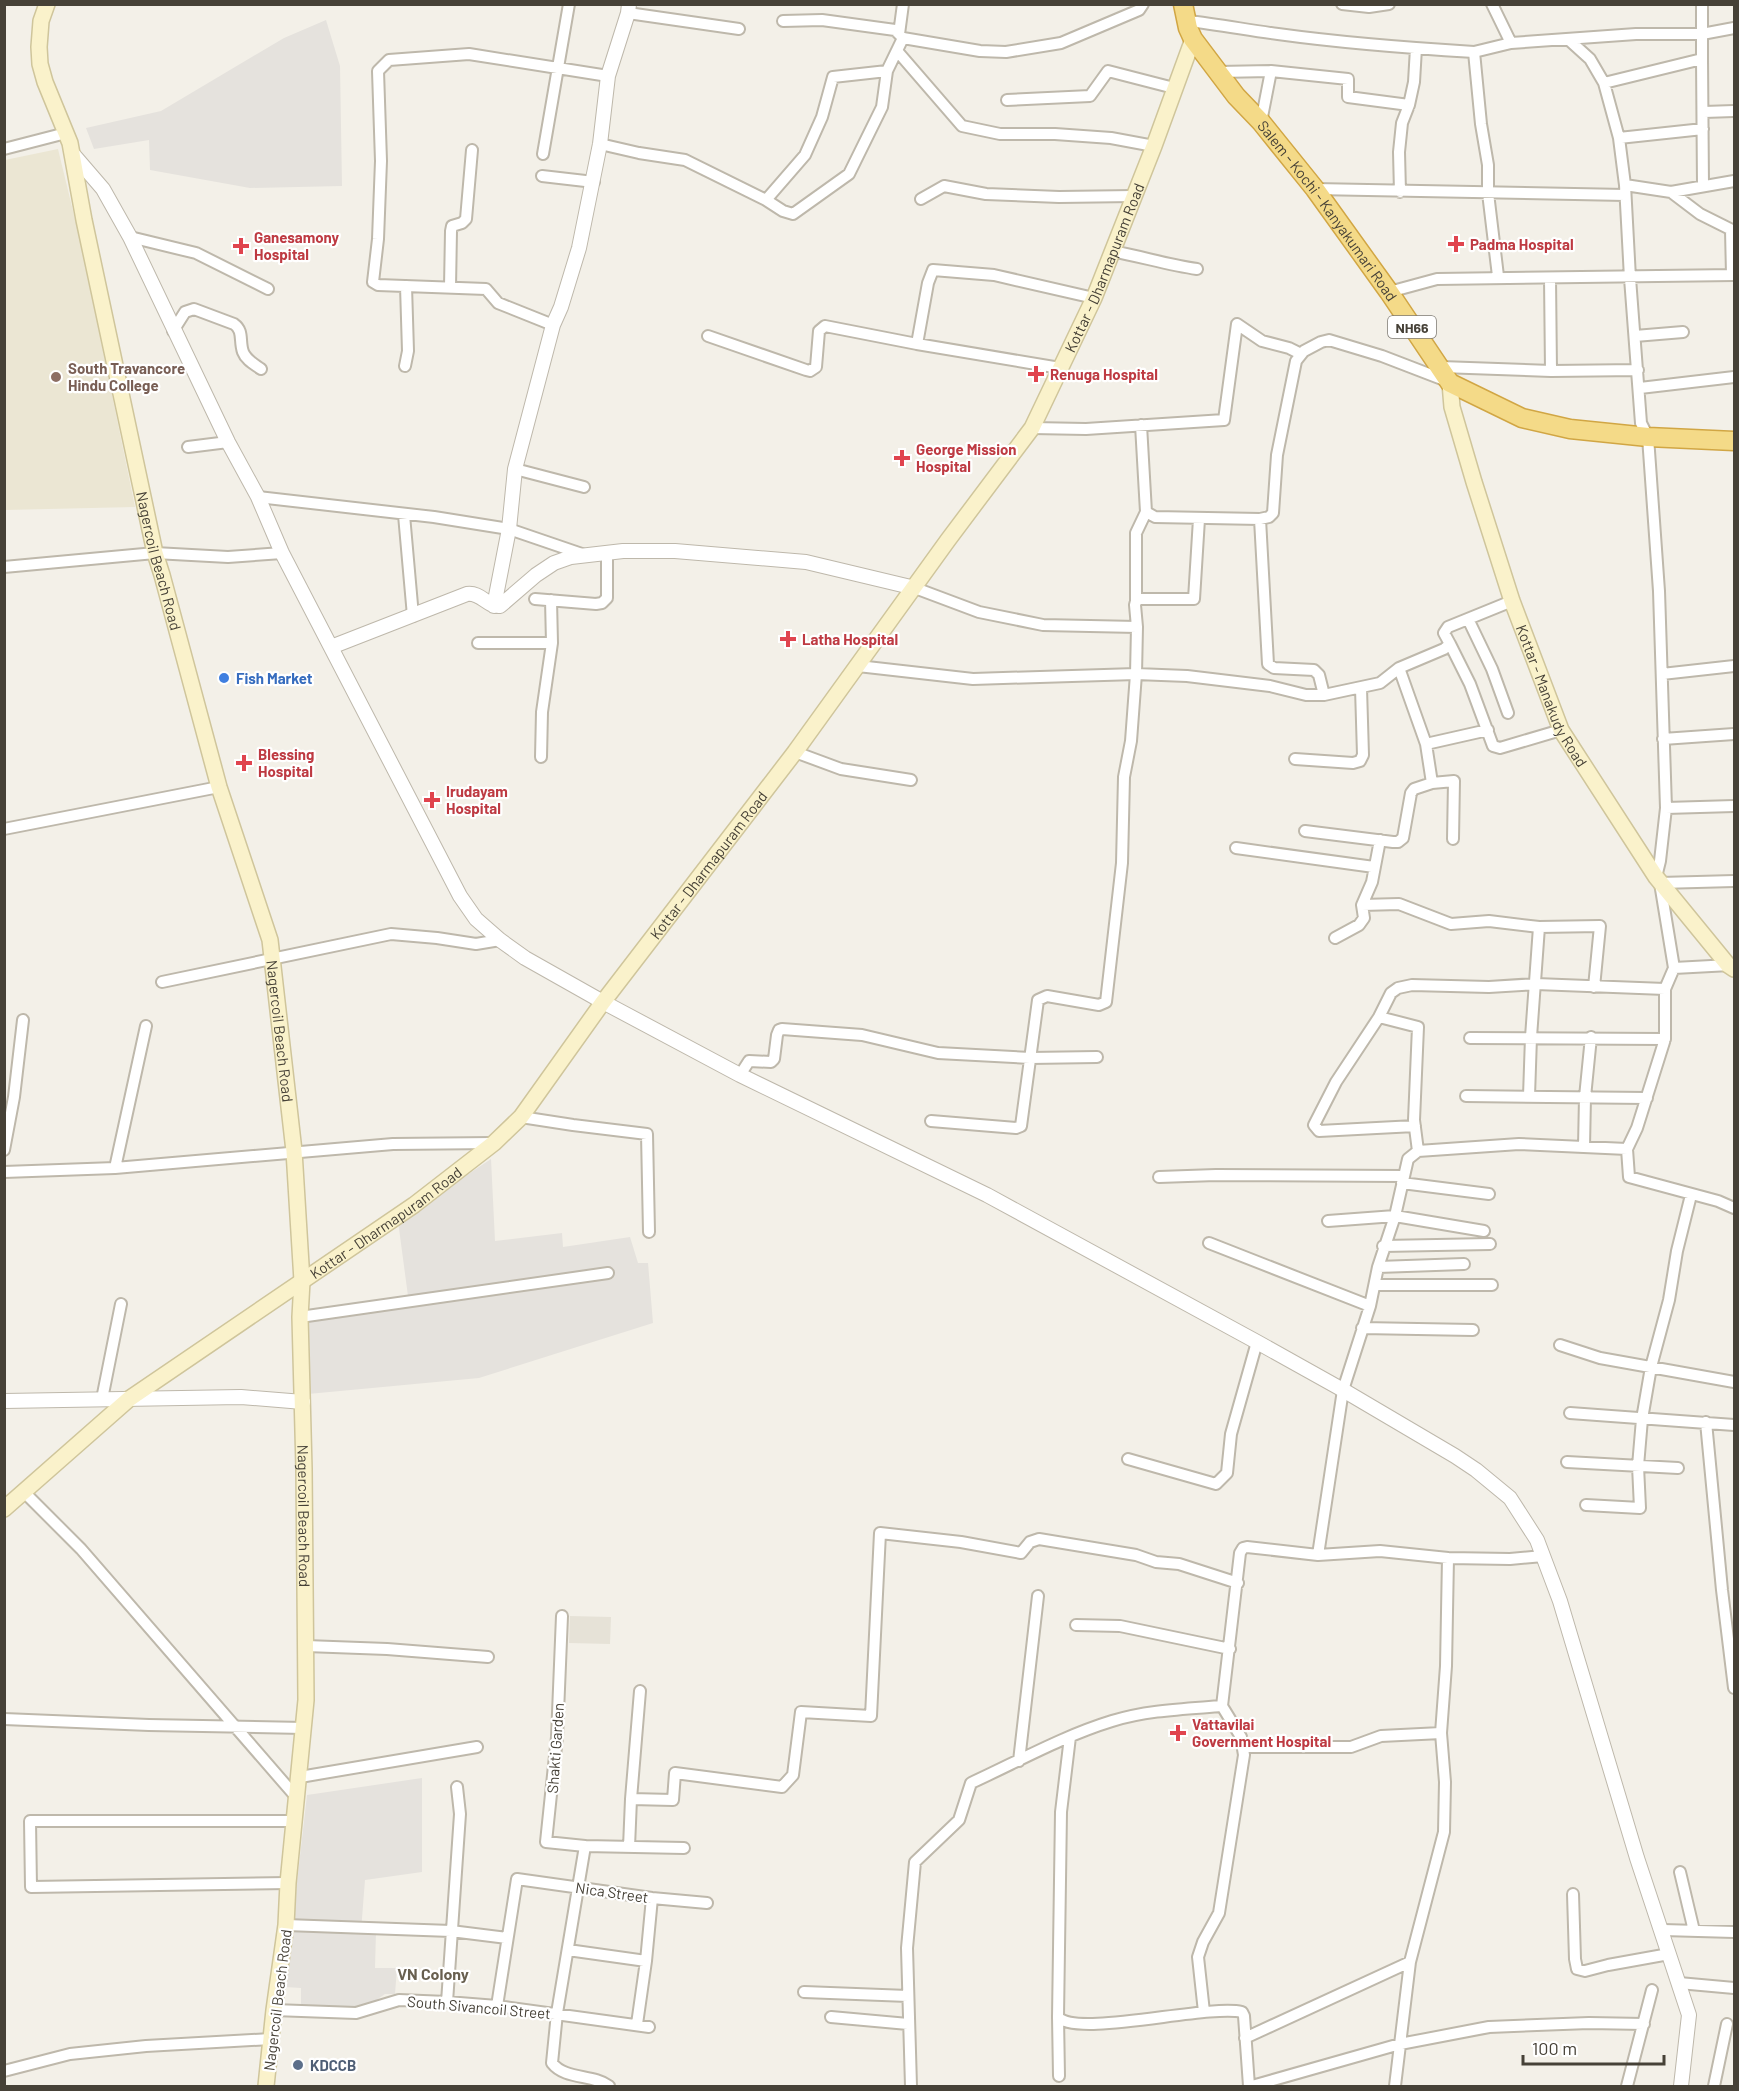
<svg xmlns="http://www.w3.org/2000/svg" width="1739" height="2091" font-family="Barlow,sans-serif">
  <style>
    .residential { fill: #e6e2d7 }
    .industrial { fill: #e5e2dd }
    .education { fill: #ebe6d3 }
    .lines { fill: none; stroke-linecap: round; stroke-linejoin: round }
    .minor-casing { stroke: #beb8ab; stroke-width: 14 }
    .tertiary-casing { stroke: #beb8ab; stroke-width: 16 }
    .secondary-casing { stroke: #cfc59b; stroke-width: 18 }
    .trunk-casing { stroke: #d1a644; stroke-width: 21 }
    .minor { stroke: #fff; stroke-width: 10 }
    .tertiary { stroke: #fff; stroke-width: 14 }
    .secondary { stroke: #faf2cb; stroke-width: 15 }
    .trunk { stroke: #f4da88; stroke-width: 18 }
    .health-dot { fill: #e0444e; stroke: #fff; stroke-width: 2 }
    .education-dot { fill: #8d6e63; stroke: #fff; stroke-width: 2 }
    .shop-dot { fill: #3f7fe0; stroke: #fff; stroke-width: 2 }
    .service-dot { fill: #5c6f8a; stroke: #fff; stroke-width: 2 }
    .labels { text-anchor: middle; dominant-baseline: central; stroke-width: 4.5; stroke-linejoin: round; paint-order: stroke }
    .shield { fill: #fff; stroke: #7e7a73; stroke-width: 1.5 }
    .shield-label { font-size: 14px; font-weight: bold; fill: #464137 }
    .street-label { font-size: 15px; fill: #464137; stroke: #fff }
    .health-label { font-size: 15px; font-weight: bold; fill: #be3a42; stroke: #fff; text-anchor: start }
    .education-label { font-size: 15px; font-weight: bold; fill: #785e54; stroke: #fff; text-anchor: start }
    .shop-label { font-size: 15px; font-weight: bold; fill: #366cbe; stroke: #fff; text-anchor: start }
    .service-label { font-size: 15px; font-weight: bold; fill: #4e5e75; stroke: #fff; text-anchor: start }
    .neighbourhood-label { font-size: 16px; font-weight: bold; fill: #685f4f; stroke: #fff }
  </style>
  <rect width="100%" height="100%" fill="#f3f0e8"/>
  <path class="residential" d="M570 1616 611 1617 610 1644 569 1643Z"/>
  <path class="industrial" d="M326 20 340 66 342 186 250 188 150 170 149 140 94 149 86 128 161 111 284 38Z
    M491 1159 495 1241 562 1233 563 1247 630 1237 638 1263H648L653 1323 479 1378 308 1394 302 1311 408 1296 398 1221Z
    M422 1778V1872L365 1880 361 1931 376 1932 375 1968H397L395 1994H385L363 2009 301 2006V1988L285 1987 307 1795Z"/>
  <path class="education" d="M58 149 82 248 135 507 5 510V160Z"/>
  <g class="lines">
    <g class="minor-casing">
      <path id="minor" d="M1342 4 1369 7 1389 4
        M1492 4 1511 43 1474 52 1481 124 1488 165V193L1498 276
        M1702 4V59
        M628 13 739 29
        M783 21 822 20 895 30 903 38
        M1187 21C1217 24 1247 30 1278 34 1343 43 1409 48 1474 52
        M899 34 903 4
        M1569 40 1590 59 1604 83 1619 138 1625 185 1630 278 1641 423 1648 437 1659 591 1666 808 1660 861 1656 877
        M1511 43 1636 34H1702L1734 28
        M898 52 962 126 1000 134H1055L1111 138 1154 146
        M887 71 903 38 980 51 1006 52 1061 43 1139 10 1143 4
        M1218 72 1271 71
        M1604 83 1702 59 1703 186
        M1007 100 1090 96 1108 71 1174 88
        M1704 112 1734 111
        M1261 122 1271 71 1348 79V97L1409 105
        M1619 138 1703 129
        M600 144 639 153 685 160 766 200 783 211 793 214 849 174 882 107 887 71 833 77 822 117 805 155 766 200
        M4 149 66 133
        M543 154 569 4
        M542 176 594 182
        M1625 185 1671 192 1700 214 1734 231
        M1315 189 1625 195
        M1400 192 1399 152 1402 123 1409 105 1414 82 1416 48
        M1671 192 1734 181
        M921 199 944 186 986 194 1059 197 1134 196
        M1731 230 1732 275
        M130 237 196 253 268 289
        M1111 251C1140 256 1168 265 1197 269
        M1550 278 1551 371
        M450 287 451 231 452 226 462 223 466 219 472 150
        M1389 292 1437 279 1734 275
        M553 325 498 303 486 289 378 285 373 282 378 239 381 161 378 71 389 60 469 54 608 76
        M173 331 185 312 194 309 234 324C244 331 239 341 243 352 246 360 254 364 261 369
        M708 336 806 370 810 371 816 367 819 331 825 326 917 344 1060 368
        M1635 336 1683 332
        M917 344 928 283 933 270 994 275 1094 298
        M405 366 408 351 406 286
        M1441 367 1551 371 1638 370
        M1640 388 1734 377
        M1141 425 1146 512 1155 517 1260 519 1269 517 1273 513 1277 455 1296 361 1304 351 1321 342 1329 340 1382 356 1447 381
        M1032 428 1086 429 1224 420 1237 324 1262 341 1289 348 1301 354
        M188 447 228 442
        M515 469 584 487
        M258 497 434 517 509 529 585 555
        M404 515 413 616
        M1260 519 1268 664 1274 668 1314 670 1319 675 1324 695
        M4 567 155 553 228 557 282 553
        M915 588 979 612 1043 625 1137 627
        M535 599 596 604 602 603 607 598V552
        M1136 601V533L1146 512
        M1468 619 1492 669 1508 713
        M478 643H552
        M1450 644 1470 684 1493 746 1500 748 1561 730
        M858 666 973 679 1136 674 1187 676 1270 686 1306 695H1324L1380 683 1399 668 1444 649 1450 644 1444 633 1448 627 1512 601
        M1662 674 1734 666
        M1663 739 1734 734
        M1426 744 1488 730
        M795 752 841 769 911 780
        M541 757 542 712 552 643 551 600
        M1295 759 1353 763 1360 761 1363 755 1361 688
        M1432 783 1454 781 1453 839
        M1666 808 1734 806
        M4 829 219 787
        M1305 831 1393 842H1398L1403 838 1411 793 1414 789 1432 783 1426 744 1399 668
        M1236 848 1374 867
        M1362 905 1399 904 1451 924 1489 921 1539 927 1600 926 1594 987
        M1335 938 1359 925 1364 918 1362 905 1372 882 1380 840
        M1674 968 1660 883 1734 881
        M162 982 391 934 437 938 476 944 500 940
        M1379 1017 1418 1027 1414 1120 1418 1151
        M1470 1038 1665 1039
        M740 1075 749 1061 771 1062 774 1059 777 1035 779 1030 782 1029 862 1035 938 1053 1030 1058 1097 1057
        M1466 1096 1647 1098
        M1529 1096 1531 1037 1539 927
        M521 1117 573 1125 647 1134 649 1232
        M931 1121 1016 1128 1021 1126 1038 1000 1047 996 1099 1005 1106 1002 1122 863 1124 777 1131 741 1136 674 1137 627 1135 605 1136 601 1140 599H1194L1199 519
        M1415 1126 1319 1131 1314 1125 1336 1082 1379 1017 1391 993 1398 988 1412 985 1489 987 1536 984 1665 989
        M1584 1147 1585 1097 1591 1037
        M1627 1149 1629 1177 1718 1201 1734 1208
        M4 1150 14 1097 23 1020
        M115 1168 146 1026
        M4 1172 115 1168 393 1144 494 1143
        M1159 1177 1216 1175 1403 1176
        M1402 1183 1489 1194
        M1328 1221 1395 1216 1484 1231
        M1209 1243 1370 1306
        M1383 1246 1490 1244
        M1378 1267 1464 1264
        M1375 1285H1492
        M300 1317 608 1273
        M1362 1328 1473 1330
        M1560 1345 1600 1358 1734 1382
        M102 1399 121 1304
        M1570 1413 1734 1425
        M1706 1422 1722 1590 1734 1688
        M1128 1459 1216 1484 1227 1473 1231 1434 1257 1342
        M1567 1462 1678 1468
        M24 1492 81 1549 297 1798
        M1586 1505 1640 1508 1638 1466 1642 1419 1651 1367 1669 1300 1677 1251 1691 1195
        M1318 1555 1343 1390 1370 1306 1378 1267 1395 1216 1408 1159 1418 1151 1519 1144 1627 1149 1637 1128 1665 1039V989L1674 968 1730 965
        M1448 1558 1510 1559 1543 1556
        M562 1616 557 1737 546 1842 585 1846 684 1848
        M1076 1625 1120 1626 1230 1649
        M306 1646 387 1649 488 1657
        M4 1719 149 1725 304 1728
        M1070 1737 1061 1812 1058 2017C1077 2038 1208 2004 1242 2012L1244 2016 1249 2086
        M1244 1747H1351L1381 1736 1441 1733
        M1019 1761 1038 1596
        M300 1777 477 1747
        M631 1799 673 1800 675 1773 782 1787 793 1775 801 1712 871 1716 880 1533 961 1542 1021 1553 1030 1542 1039 1539 1136 1555 1156 1562 1179 1564 1238 1583
        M585 1846 557 2013 552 2063C565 2080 593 2074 609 2086
        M629 1847 631 1799 640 1691
        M1680 1872 1694 1931
        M288 1883 31 1887 30 1821H295
        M1573 1894 1575 1959 1577 1969 1585 1971 1608 1965 1669 1954
        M286 1925 451 1931 507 1938
        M1663 1930 1734 1932
        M568 1950 646 1961
        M1679 1983 1734 1988
        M804 1992 908 1996
        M447 2002 460 1814 457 1787
        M497 2006 517 1879 652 1898 707 1903
        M274 2010 356 2013 399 2000 447 2002 497 2006 649 2027
        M1204 2012 1198 1957 1203 1942 1219 1913 1244 1755 1241 1737 1222 1706
        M831 2017 908 2024
        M1058 2017 1059 2076
        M637 2024 646 1961 652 1898
        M1245 2038 1410 1962
        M4 2071 70 2054 146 2046 271 2039
        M911 2086 907 1948 915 1862 959 1820 971 1783C1017 1762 1063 1736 1112 1721 1147 1710 1185 1709 1222 1706L1240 1553 1243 1548 1247 1547 1318 1555 1380 1551 1448 1558 1446 1666 1441 1733 1445 1782 1444 1832 1410 1962 1395 2086
        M1252 2086 1400 2044 1489 2027 1589 2023 1644 2024
        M1627 2086 1652 1990
        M1714 2086 1727 2024"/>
    </g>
    <g class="tertiary-casing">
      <path id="tertiary" d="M72 153 103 189 130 237 228 442 258 497 282 553 460 896 476 919 500 940 525 958 603 1002 740 1075 987 1195 1257 1342 1343 1390 1455 1456 1476 1470 1510 1498 1537 1540 1560 1601 1637 1858 1689 2015 1681 2086
        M494 606 509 529 515 469 553 325 561 307 579 248 600 144 608 76 628 13 629 4
        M331 647 467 594C481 592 487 607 500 606L536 575 554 563 571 557 623 551H675L806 562 915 588
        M4 1401 241 1397 303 1402"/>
    </g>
    <g class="secondary-casing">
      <g id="secondary">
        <path id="s1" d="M47 4 41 21 39 47 40 64 45 82 70 143 84 220 155 553 162 575 219 787 270 940 294 1151 302 1281 300 1317 304 1469 306 1700 288 1883 286 1925 274 2010 266 2086"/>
        <path id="s2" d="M1450 383 1452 407 1474 482 1512 601 1561 730 1656 877 1728 965 1734 969"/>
        <path id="s3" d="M4 1509 129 1399 414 1205 494 1143 521 1117 603 1002 795 752 948 540 1032 428 1094 298 1154 146 1193 39"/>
      </g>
    </g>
    <g class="trunk-casing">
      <g id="trunk">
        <path id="s4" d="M1183 4 1188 28 1193 39 1236 96 1261 122 1315 189 1389 292 1450 383 1522 418 1570 429 1648 437 1734 441"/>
      </g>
    </g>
    <use href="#minor" class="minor"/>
    <use href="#tertiary" class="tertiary"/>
    <use href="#secondary" class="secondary"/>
    <use href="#trunk" class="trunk"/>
  </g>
  <g class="health-dot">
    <path d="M1453 235h6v6h6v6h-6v6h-6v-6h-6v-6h6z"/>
    <path d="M238 237h6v6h6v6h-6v6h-6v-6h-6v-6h6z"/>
    <path d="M1033 365h6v6h6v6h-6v6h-6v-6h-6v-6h6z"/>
    <path d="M899 449h6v6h6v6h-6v6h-6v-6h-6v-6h6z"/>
    <path d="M785 630h6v6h6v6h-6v6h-6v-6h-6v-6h6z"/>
    <path d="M241 754h6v6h6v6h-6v6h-6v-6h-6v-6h6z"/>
    <path d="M429 791h6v6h6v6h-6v6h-6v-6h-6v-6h6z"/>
    <path d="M1175 1724h6v6h6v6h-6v6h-6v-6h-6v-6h6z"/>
  </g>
  <circle class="education-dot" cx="56" cy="377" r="6"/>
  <circle class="shop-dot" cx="224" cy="678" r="6"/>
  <circle class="service-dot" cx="298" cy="2065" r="6"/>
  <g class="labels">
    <rect class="shield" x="1388" y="316" width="48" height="22" rx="4.5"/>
    <g class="shield-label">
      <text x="1412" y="327">NH66</text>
    </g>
    <g class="street-label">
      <text stroke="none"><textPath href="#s4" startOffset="255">Salem - Kochi - Kanyakumari Road</textPath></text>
      <text stroke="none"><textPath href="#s3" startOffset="1684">Kottar - Dharmapuram Road</textPath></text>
      <text stroke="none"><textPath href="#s1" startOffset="573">Nagercoil Beach Road</textPath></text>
      <text stroke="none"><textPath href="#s2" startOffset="330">Kottar - Manakudy Road</textPath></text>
      <text stroke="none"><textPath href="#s3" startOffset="964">Kottar - Dharmapuram Road</textPath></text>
      <text stroke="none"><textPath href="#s1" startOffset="1060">Nagercoil Beach Road</textPath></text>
      <text stroke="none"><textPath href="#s3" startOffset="478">Kottar - Dharmapuram Road</textPath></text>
      <text stroke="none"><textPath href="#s1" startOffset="1546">Nagercoil Beach Road</textPath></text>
      <text transform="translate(555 1748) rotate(-86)">Shakti Garden</text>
      <text transform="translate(612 1892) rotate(8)">Nica Street</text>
      <text transform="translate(277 2000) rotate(-83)">Nagercoil Beach Road</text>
      <text transform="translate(479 2007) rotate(5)">South Sivancoil Street</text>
    </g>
    <g class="health-label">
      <text x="254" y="237">Ganesamony<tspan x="254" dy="17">Hospital</tspan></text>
      <text x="1470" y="244">Padma Hospital</text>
      <text x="1050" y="374">Renuga Hospital</text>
      <text x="916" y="449">George Mission<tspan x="916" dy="17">Hospital</tspan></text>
      <text x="802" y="639">Latha Hospital</text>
      <text x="258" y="754">Blessing<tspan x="258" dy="17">Hospital</tspan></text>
      <text x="446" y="791">Irudayam<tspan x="446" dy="17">Hospital</tspan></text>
      <text x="1192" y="1724">Vattavilai<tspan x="1192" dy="17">Government Hospital</tspan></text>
    </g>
    <g class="education-label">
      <text x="68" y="368">South Travancore<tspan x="68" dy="17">Hindu College</tspan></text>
    </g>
    <g class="shop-label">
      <text x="236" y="678">Fish Market</text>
    </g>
    <g class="service-label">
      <text x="310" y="2065">KDCCB</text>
    </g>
    <g class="neighbourhood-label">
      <text x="433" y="1973">VN Colony</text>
    </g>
  </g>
  <rect width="1739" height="2091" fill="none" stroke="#464137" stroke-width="12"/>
  <path d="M1523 2055v9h141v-9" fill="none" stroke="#464137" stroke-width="3"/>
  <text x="1532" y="2055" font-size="18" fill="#464137" stroke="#ffffff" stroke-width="4.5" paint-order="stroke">100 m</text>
</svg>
